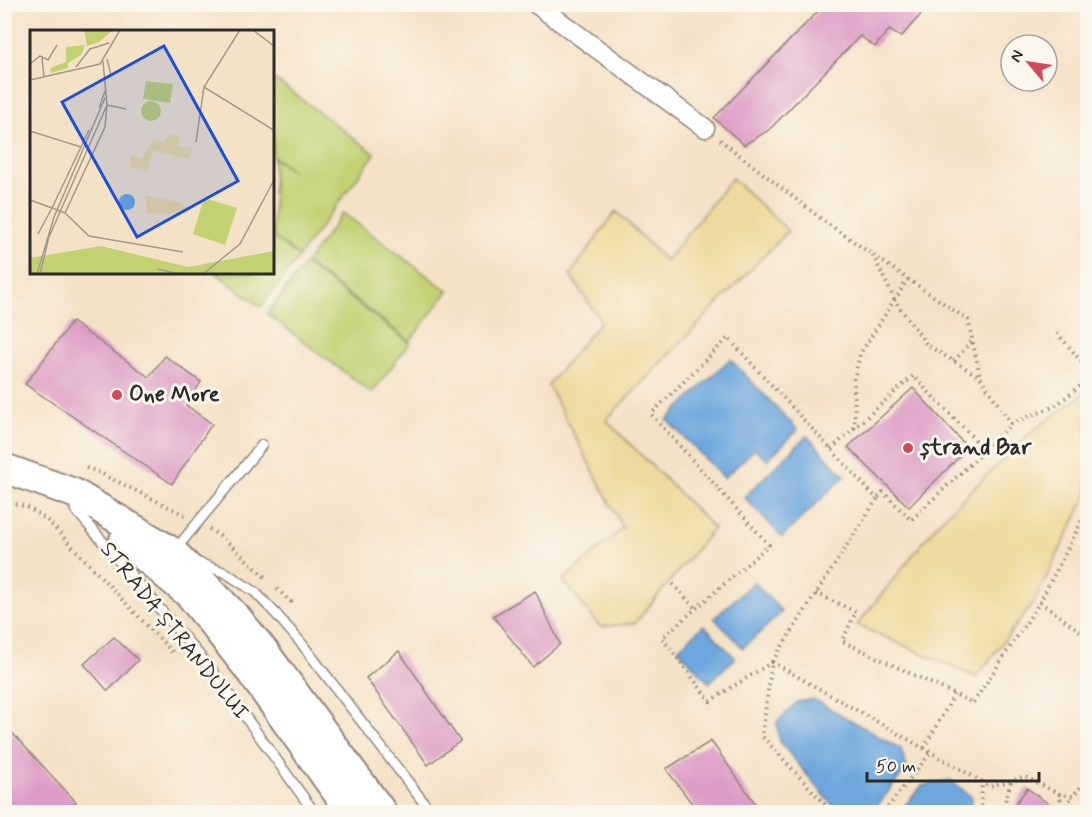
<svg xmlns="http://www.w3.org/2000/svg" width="1092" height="817" font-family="Mynerve,sans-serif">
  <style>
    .green { fill: #c3d173; stroke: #777e4f; stroke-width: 1.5 }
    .sand { fill: #eeda9e; stroke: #8c8264; stroke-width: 1.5 }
    .water { fill: #6ea7dd; stroke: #4c6984; stroke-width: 1.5 }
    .building { fill: #dc9bc5 }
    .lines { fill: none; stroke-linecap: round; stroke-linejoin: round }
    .service-casing { stroke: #908679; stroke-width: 12 }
    .minor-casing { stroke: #908679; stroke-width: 21 }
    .primary-casing { stroke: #908679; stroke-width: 32 }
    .path { stroke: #908679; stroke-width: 4; stroke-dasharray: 1.5 4.5; stroke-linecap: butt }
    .service { stroke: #fff; stroke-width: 9 }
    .minor { stroke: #fff; stroke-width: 18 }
    .primary { stroke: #fff; stroke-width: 28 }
    .poi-dot { fill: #d1495b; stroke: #fbf7ec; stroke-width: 2 }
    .labels { text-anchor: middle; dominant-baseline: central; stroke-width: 6; stroke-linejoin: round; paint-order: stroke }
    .poi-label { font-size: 22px; font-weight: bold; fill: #2b2b2b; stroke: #fbf7ec; text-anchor: start }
    .street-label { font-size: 22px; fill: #2b2b2b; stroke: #fbf7ec }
    .inset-road { fill: none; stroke: #a49989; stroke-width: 1.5 }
    .view { fill: #1d4ed8; fill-opacity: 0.15; stroke: #1d4ed8; stroke-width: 3 }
    .inset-edge { fill: none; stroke: #2b2b2b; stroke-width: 3 }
  </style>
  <rect width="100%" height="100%" fill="#fbf7ec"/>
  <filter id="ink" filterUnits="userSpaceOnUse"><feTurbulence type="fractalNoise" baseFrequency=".0167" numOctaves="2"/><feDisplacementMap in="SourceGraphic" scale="12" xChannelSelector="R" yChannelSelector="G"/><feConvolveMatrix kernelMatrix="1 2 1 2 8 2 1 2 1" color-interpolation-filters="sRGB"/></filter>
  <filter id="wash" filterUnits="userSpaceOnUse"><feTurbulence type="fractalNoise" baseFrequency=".008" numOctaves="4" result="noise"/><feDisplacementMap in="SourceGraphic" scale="24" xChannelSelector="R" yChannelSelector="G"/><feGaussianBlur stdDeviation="1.35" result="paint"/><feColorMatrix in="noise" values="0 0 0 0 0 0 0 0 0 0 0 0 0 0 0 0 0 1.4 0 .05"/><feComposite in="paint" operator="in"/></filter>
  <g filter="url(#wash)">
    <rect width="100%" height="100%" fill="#f4e2c7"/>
    <path class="green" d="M273 78 375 154 299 256 273 236V158L293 172 273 156Z
      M343 213 448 291 410 341 306 263Z
      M273 237 299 257 261 307 216 273H273Z
      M305 264 410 343 372 393 267 314Z"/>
    <path class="sand" d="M732 178 788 231 606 420 714 528 635 623 600 627 563 580 623 528 548 385 601 321 570 275 616 211 666 261Z
      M1087 391V495L1034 602 976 677 857 625 939 522 1029 434Z"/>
    <path class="water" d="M730 359 798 430 767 460 755 449 724 478 667 420Z
      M807 436 845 476 782 537 744 497Z
      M754 582 782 612 743 648 714 618Z
      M704 625 735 658 709 683 678 649Z
      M813 699 901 749 907 768 872 812H838L779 741 777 722 797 702Z
      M950 780 972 797V812H899L922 786Z"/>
    <g id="blocks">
      <path class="building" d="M825 4H930L901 37 889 30 875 47 860 36 769 130 744 145 714 118Z
        M72 322 149 377 165 356 201 382 186 405 212 424 172 484 25 384Z
        M913 388 968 448 909 507 848 447Z
        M535 591 560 644 533 667 493 616Z
        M114 637 138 660 108 691 84 664Z
        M399 651 460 741 428 765 366 678Z
        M4 724 76 802 64 813H4Z
        M711 741 762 813H699L666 769Z
        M1027 788 1061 813H1009Z"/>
    </g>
  </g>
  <g filter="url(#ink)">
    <use href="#blocks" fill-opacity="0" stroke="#908679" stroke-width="1.5"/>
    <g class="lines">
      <g class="service-casing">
        <path id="service" d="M75 509 211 669 314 812
          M175 550 262 445
          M196 562 226 573 255 592 276 614 302 644 431 812"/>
      </g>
      <g class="minor-casing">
        <path id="minor" d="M536 4 705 128"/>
      </g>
      <g class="primary-casing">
        <path id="primary" d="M4 468 74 493 173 552 238 619 264 651 382 812
          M124 540 190 595 247 667 351 812"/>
      </g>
      <path class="path" d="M720 140 824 221 908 279 860 354 854 379 855 428
        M873 255 895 301 927 345 980 377 1011 424 985 450
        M908 279 968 320 980 376
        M1057 333 1088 369
        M954 361 973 340
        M1011 424 1055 406 1088 380
        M831 449 913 376 985 450 911 520 883 492 877 499
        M86 468 96 471 185 515
        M4 501 27 507 47 520 173 653
        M209 529 223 538 265 577
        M673 584 695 608
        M277 589 291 602 288 604
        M816 593 856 612 842 641 973 703 1040 602 1088 509
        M1040 602 1088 637
        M772 662 710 701 662 638 769 545 651 414 728 338 877 499 772 662 762 736 832 812
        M772 662 990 786 1026 777 1059 794 1064 812
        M924 748 954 695
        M1059 794 1073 796 1088 778
        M1062 810 1073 796
        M884 812 931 752
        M981 812 982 781
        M1002 812 1011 781"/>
      <use href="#service" class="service"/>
      <use href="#minor" class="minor"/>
      <use href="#primary" class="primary"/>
    </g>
  </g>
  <g class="poi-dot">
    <circle cx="117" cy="395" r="6"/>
    <circle cx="908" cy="448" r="6"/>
  </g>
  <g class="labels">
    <g class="poi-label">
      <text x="129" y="395">One More</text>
      <text x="920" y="448">ștrand Bar</text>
    </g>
    <g class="street-label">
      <text transform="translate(174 631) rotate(51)">STRADA ȘTRANDULUI</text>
    </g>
  </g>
  <g transform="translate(30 30)">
    <rect width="244" height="244" fill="#f4e2c7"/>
    <path d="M54 0H83L69 12 57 16ZM55 15 51 25 38 33V38L21 43 20 38 36 32V17ZM116 51 143 54 140 73 113 69ZM111 81a10 10 0 1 1 20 0a10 10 0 1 1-20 0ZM174 168 207 178 195 215 163 204ZM71 216 158 237 244 221V244H0V228Z" fill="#c3d173"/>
    <path d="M139 105 150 106 147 116 162 118 159 129 123 120 117 140 100 137V125L111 129 124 110 135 112ZM115 165 150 173 161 179 156 184 117 183Z" fill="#eeda9e"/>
    <path d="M89 172a8 8 0 1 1 16 0a8 8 0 1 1-16 0Z" fill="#6ea7dd"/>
    <path class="inset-road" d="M223 0 245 17M12 28 14 47M0 34 10 26 18 30 27 15M46 37 60 19 79 13M76 47 81 45 77 29M0 50 70 34 90 0M174 57 245 101M69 78 75 61M59 100 22 178 35 183 75 97 77 75 96 79M0 101 51 117M166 112 174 57 210 0M0 170 22 178 8 204M35 183 59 206 153 222M127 239 150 244M7 244 24 187 75 68M10 244 19 207 77 75 73 31M173 244 210 214 245 148"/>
    <path class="view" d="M134 16 208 151 107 207 32 72Z"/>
    <rect width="244" height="244" class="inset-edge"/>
  </g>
  <rect width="1092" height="817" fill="none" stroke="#fbf7ec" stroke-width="24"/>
  <g transform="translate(1029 63) rotate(299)"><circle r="28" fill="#fbf7ec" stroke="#a8a59f" stroke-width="1.5"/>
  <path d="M0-4.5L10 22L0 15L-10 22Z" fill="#d1495b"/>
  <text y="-9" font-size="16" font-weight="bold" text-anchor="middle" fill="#2b2b2b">N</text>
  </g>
  <path d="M867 772v9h172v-9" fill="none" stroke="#2b2b2b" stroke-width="3"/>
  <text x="876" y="772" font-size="18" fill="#2b2b2b" stroke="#fbf7ec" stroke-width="4.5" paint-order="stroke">50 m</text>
</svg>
